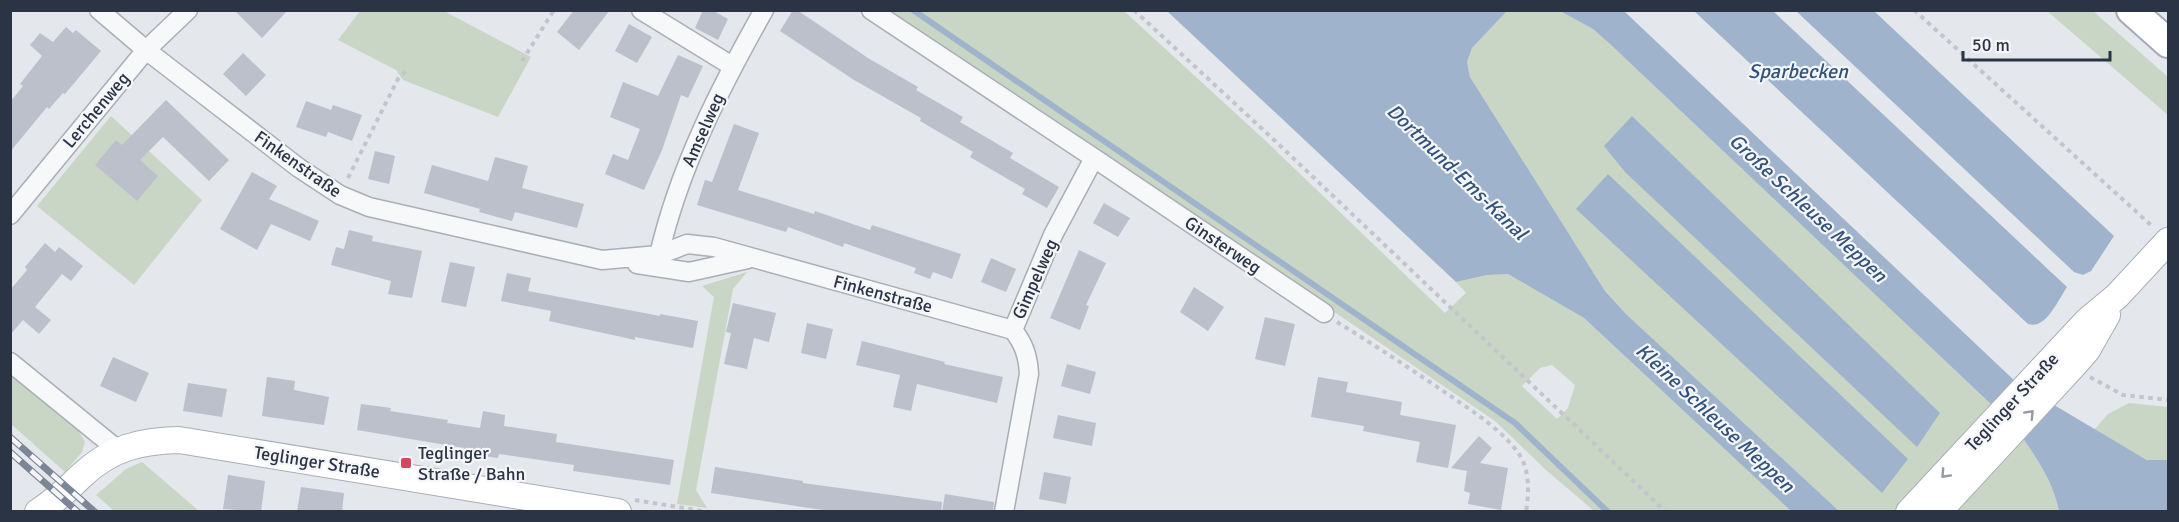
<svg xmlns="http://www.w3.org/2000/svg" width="2179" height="522" font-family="Signika,sans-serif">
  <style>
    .green { fill: #c9d6c5; fill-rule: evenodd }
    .water { fill: #9fb4cc }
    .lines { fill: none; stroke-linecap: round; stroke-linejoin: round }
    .stream { stroke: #9fb4cc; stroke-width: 6 }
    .building { fill: #bbc0ca }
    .street-casing { stroke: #a9aeb7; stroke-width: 21 }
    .secondary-casing { stroke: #a9aeb7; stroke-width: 28 }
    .primary-casing { stroke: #a3abb8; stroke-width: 32 }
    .path { stroke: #c2c5cb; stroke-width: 4; stroke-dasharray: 4.5 4.5; stroke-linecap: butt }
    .street { stroke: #f7f8fa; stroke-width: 18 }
    .secondary { stroke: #fff; stroke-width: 26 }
    .primary { stroke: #fff; stroke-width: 28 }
    .rail-casing { stroke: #7d8696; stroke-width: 7 }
    .rail { stroke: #f4f6f9; stroke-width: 4.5; stroke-dasharray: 14; stroke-linecap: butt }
    .oneway { stroke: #959aa2 }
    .poi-dot { fill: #d1495b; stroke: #f4f6f9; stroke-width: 2 }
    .labels { text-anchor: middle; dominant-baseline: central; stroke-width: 4.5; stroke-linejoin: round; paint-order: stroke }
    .street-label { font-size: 18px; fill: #2b3445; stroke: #f4f6f9 }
    .poi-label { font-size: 18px; fill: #2b3445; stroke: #f4f6f9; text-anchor: start }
    .water-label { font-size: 20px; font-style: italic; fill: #34527a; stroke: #f4f6f9 }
  </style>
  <rect width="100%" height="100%" fill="#e4e7ec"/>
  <path class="green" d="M360 11H444L531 57 498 117 403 80 396 70 338 40Z
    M891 11H1124L1268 143 1445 313 1466 293 1456 282 1487 275 1508 274 1584 318 1791 511H1594L1546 470 1495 421ZM1552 365 1575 385 1568 408 1557 419 1522 386 1540 368Z
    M1507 11H1560L1593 29 1610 44 2013 425C2032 451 2053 479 2059 511H1839L1626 314 1605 291 1470 77 1467 62 1472 48Z
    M2047 11H2093L2168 77V115Z
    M111 116 202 200 134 285 37 206Z
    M747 272 733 289 696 490 707 508 677 504 714 297 702 286Z
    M10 375 78 430 85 442 82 452 65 472 11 424Z
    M2129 403 2168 407V460H2148L2094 430 2108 414Z
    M142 462 199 511H114L96 495 126 469Z"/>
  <path class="water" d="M1167 11H1507L1472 48 1467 62 1470 77 1605 291 1626 314 1839 511H1791L1584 318 1508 274 1487 275 1456 282Z
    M1560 11H1624L2017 383 2147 460H2168V511H2059C2053 479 2032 451 2013 425L1610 44 1593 29Z
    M1694 11H1773L2067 287C2058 300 2046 330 2028 324Z
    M1796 11H1874L2114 236 2091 271 2083 275 2074 272Z
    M1632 116 1940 413 1917 447 1625 172 1604 146Z
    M1608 174 1908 459 1882 493 1576 209Z"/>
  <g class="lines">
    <path class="stream" d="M913 10 1515 423 1608 512"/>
  </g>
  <path class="building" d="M234 10H288L262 38Z
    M574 10H610L579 50 557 32Z
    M703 10H712L728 19 718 40 695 28Z
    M793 10H797L868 58 918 87 916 90 963 117 960 122 1013 153 1010 158 1059 187 1047 208 1022 194 1025 189 970 157 973 152 920 121 921 118 854 80 780 31Z
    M629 24 652 37 637 63 615 51Z
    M66 27 73 33 76 30 101 51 65 94 63 93 49 109 47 107 10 152V102L23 86 20 84 42 56 30 45 40 33 53 42Z
    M243 53 266 75 246 96 223 74Z
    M678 55 703 66 688 98 681 95 662 150 644 190 605 174 613 154 628 160 640 129 610 117 623 82 658 96Z
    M166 100 229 160 209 181 163 137 140 160 158 176 137 201 95 165 116 140 122 145Z
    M306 101 331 110 333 105 362 115 352 141 328 132 326 137 296 127Z
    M734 124 759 133 738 190 814 214 815 211 870 230 872 225 961 254 952 279 933 272 930 279 914 273 916 268 844 243 843 247 788 227 786 232 697 205 705 180 712 182Z
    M375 151 395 156 389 184 368 179Z
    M495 157 528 166 522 188 584 204 577 228 515 212 512 221 479 212 480 209 424 193 432 165 488 181Z
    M252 172 277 186 269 199 319 221 310 241 271 224 257 250 220 229Z
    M1104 203 1130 218 1118 237 1093 223Z
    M349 230 373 236 372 241 422 251 412 298 388 294 391 281 331 265 336 247 344 249Z
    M45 243 55 252 59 247 83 266 71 281 62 274 35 307 51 320 39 334 23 320 10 335V290L27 270 25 267Z
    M1079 250 1106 263 1086 305 1089 306 1080 330 1050 318Z
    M991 258 1016 269 1006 292 981 282Z
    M450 262 475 267 466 307 441 302Z
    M507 273 531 278 528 291 660 316V314L698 321 693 348 635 337V340L549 321 551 311 501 301Z
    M1194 287 1224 307 1208 331 1180 312Z
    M733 303 776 313 769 342 754 338 747 369 724 364 731 333 726 332Z
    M1265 317 1295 324 1285 366 1255 359Z
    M807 323 833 329 826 359 801 353Z
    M862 341 945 362 944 364 1003 377 997 403 917 384 911 411 893 407 900 375 856 365Z
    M113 357 149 373 136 402 100 386Z
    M1067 364 1096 372 1090 394 1061 386Z
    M267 377 295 381 294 390 329 397 324 425 262 416Z
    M1318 377 1348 382 1346 392 1402 402 1400 415 1456 425 1448 468 1416 462 1420 442 1363 431 1364 426 1311 417Z
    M188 383 227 389 222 417 183 411Z
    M361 404 391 408 390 411 448 420 447 423 480 428 483 411 505 415 504 426 557 434 556 442 674 460 670 485 573 471 574 465 499 454 498 458 464 453V448L357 430Z
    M1058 415 1096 423 1092 446 1053 438Z
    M1479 436 1492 448 1480 463 1508 468 1501 510 1468 504 1470 493 1464 491 1467 471 1451 468Z
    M715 467 803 481V483L942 502 941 512H822V510L711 493Z
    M1044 472 1071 477 1066 504 1039 499Z
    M228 475 265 481 261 512 223 509Z
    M301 487 344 493 342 512H297Z
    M945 494 994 502 993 512H942Z"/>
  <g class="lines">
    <g class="street-casing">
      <path id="street" d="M99 10 146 50 299 168 340 195 369 207 602 260 659 255 687 244 714 247 1013 330
        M641 10 732 66
        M871 10 1094 158 1324 313
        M10 215 146 50 188 10
        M659 255C679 168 720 88 764 10
        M637 264 689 272 748 259
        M1013 330 1053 235 1094 158
        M10 362 118 450
        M1004 512 1029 374C1028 356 1024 344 1013 330"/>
    </g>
    <g class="secondary-casing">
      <path id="secondary" d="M38 512C54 502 68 489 81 476 111 448 139 441 179 440L618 512
        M1909 512 2087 321 2117 296 2168 241
        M1938 512 2074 365 2087 350 2107 315"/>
    </g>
    <g class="primary-casing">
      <path id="primary" d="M2131 10 2168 43"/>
    </g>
    <path class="path" d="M1134 10 1272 138 1666 512
      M1914 10 2152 226
      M522 61 554 10
      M348 178 398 79 406 71
      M1337 322C1376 346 1414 371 1452 397 1475 413 1502 430 1519 454 1530 470 1529 493 1526 512
      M2090 377 2123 395 2168 400
      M635 500 708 512"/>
    <use href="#street" class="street"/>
    <use href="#secondary" class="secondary"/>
    <use href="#primary" class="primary"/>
    <g class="rail-casing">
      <path id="rail" d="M10 437 95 512
        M10 452 78 512"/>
    </g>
    <use href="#rail" class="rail"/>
  </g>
  <defs><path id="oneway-chevron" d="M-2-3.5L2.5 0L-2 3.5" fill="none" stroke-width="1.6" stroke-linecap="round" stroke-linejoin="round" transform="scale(1.5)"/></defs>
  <g class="oneway">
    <use href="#oneway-chevron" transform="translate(2030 414) rotate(-47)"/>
    <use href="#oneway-chevron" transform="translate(1945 474) rotate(133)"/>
  </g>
  <rect class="poi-dot" x="400" y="457" width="12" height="12" rx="3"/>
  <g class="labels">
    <g class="street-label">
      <text transform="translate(96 110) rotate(-50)">Lerchenweg</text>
      <text transform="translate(703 130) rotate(-66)">Amselweg</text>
      <text transform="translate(298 164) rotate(35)">Finkenstraße</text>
      <text transform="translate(1223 245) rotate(34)">Ginsterweg</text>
      <text transform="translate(1035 279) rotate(-66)">Gimpelweg</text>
      <text transform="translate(883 294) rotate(15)">Finkenstraße</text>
      <text transform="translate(2012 402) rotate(-47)">Teglinger Straße</text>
      <text transform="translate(317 462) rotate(9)">Teglinger Straße</text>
    </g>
    <g class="poi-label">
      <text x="418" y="453">Teglinger<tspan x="418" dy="21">Straße / Bahn</tspan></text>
    </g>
    <g class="water-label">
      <text x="1798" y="71">Sparbecken</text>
      <text transform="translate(1457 172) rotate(44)">Dortmund-Ems-Kanal</text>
      <text transform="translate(1808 208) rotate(43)">Große Schleuse Meppen</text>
      <text transform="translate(1715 418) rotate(43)">Kleine Schleuse Meppen</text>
    </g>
  </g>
  <rect width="2179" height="522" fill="none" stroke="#2b3445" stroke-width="24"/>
  <path d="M1963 51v9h147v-9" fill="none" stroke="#2b3445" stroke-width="3"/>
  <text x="1972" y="51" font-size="18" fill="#2b3445" stroke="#f4f6f9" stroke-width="4.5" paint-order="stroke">50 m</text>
</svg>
